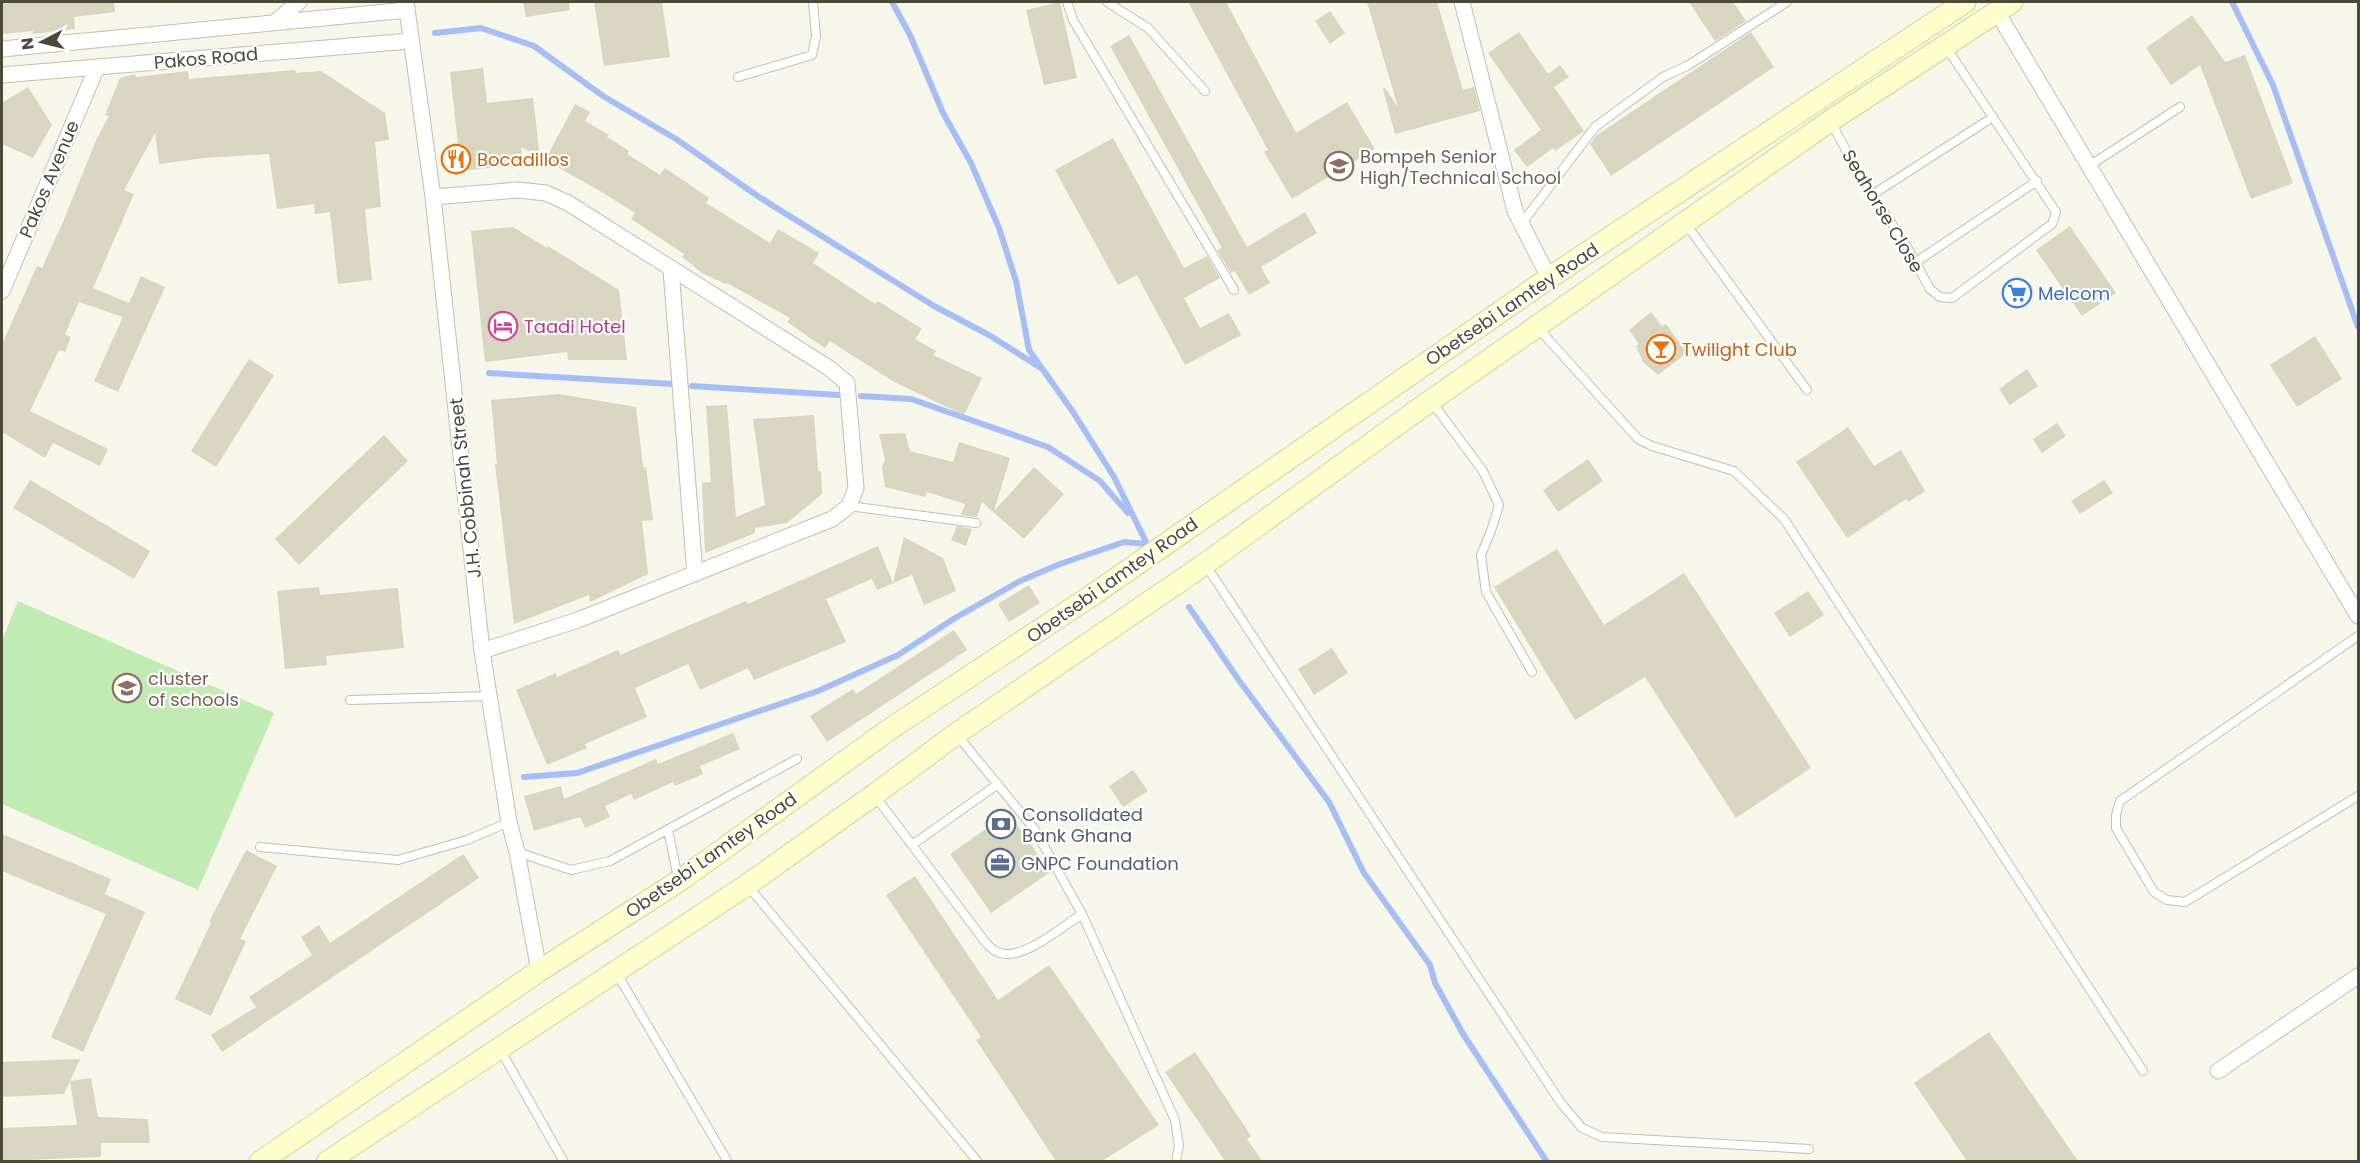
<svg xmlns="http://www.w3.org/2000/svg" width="2360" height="1163" font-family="Poppins,sans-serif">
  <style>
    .green { fill: #c2ebb3 }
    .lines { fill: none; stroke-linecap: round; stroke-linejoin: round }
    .stream { stroke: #a6bef4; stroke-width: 6 }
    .building { fill: #d8d5c0 }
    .lane-casing { stroke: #c2c1ad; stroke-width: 10 }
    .street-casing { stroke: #c2c1ad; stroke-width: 17 }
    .secondary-casing { stroke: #d3d497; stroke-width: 23 }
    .lane { stroke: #fff; stroke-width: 8 }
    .street { stroke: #fff; stroke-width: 15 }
    .secondary { stroke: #fdffcc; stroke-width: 21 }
    .labels { text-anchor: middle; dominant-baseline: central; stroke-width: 4.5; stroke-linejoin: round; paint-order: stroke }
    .street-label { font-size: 18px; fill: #4b4938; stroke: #fff }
    .education-label { font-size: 18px; fill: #785e54; stroke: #fff; text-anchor: start }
    .food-label { font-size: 18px; fill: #c56008; stroke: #fff; text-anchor: start }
    .shop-label { font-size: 18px; fill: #366cbe; stroke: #fff; text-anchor: start }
    .hotel-label { font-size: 18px; fill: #b23c85; stroke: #fff; text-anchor: start }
    .service-label { font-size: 18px; fill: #4e5e75; stroke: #fff; text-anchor: start }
  </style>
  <rect width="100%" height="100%" fill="#f6f6eb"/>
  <path class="green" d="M18 601 274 713 198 890 2 804V640Z"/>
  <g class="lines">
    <path class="stream" d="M892 2 910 35 943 113 971 163 999 228 1016 281 1029 350 1073 412 1114 477 1147 544
      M2232 2 2273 85 2358 327
      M435 33 481 28 534 46 603 96 676 139 759 197 934 306 989 335 1041 368
      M489 373 673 384
      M692 386 839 395
      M861 396 911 399 1048 447 1100 481 1128 513
      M1189 607 1238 679 1329 802 1364 873 1430 965 1435 983 1463 1034 1547 1162
      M524 777 577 773 818 691 898 655 955 618 1020 581 1060 564 1124 542 1147 544"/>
  </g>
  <path class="building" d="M2 2H114L115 12 74 17 75 29 33 34V31L2 34Z
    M523 2H569L570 10 526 17Z
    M594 2H662L670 57 604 66Z
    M1060 2 1077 78 1044 85 1026 10Z
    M1188 2H1226L1296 133 1347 102 1375 149 1292 199 1264 152 1268 150Z
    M1367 2H1437L1463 90 1474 87 1480 111 1395 134 1383 89 1385 88 1398 107Z
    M1689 2H1733L1746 21 1715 41Z
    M1330 11 1345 33 1330 44 1315 21Z
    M2192 15 2225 62 2245 55 2293 183 2251 199 2200 65 2171 85 2146 48Z
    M1519 32 1548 74 1560 65 1569 77 1554 87 1584 131 1555 151 1553 148 1527 167 1514 150 1541 130 1488 53Z
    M1751 32 1774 67 1611 176 1590 144 1597 135Z
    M1129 35 1247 247 1305 212 1317 233 1261 267 1270 283 1249 295 1235 271 1231 273 1217 250 1222 248 1110 46Z
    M483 68 487 103 533 98 540 157 521 147 523 164 461 171 450 72Z
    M295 70 296 73 321 71 385 113 389 140 375 142 381 207 365 209 372 280 338 284 330 212 315 214 314 204 277 209 269 154 204 158 159 164 155 133 124 190 134 194 93 288 129 303 141 276 165 287 118 392 94 381 123 317 79 302 65 334 71 337 65 352 59 350 30 411 108 449 100 466 53 443 45 458 2 432V344L37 266 42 268 63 222 97 138 109 116 105 115 120 78 135 74 136 77 188 71 189 79Z
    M28 87 52 125 33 158 2 144V103Z
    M575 104 590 112 585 121 609 135 607 137 629 151 627 154 660 175 665 168 709 198 706 203 770 243 778 229 819 253 813 263 875 304 878 301 922 329 915 339 936 351 933 355 982 378 964 415 894 382 830 341 825 348 787 322 790 318 727 283 726 284 702 273 682 257 684 254 631 219 635 213 600 191 545 160Z
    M1113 138 1184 268 1207 256 1220 278 1184 298 1200 328 1229 313 1241 335 1185 365 1137 275 1118 285 1055 170Z
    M2070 226 2116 293 2082 316 2036 250Z
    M513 227 547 248 548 246 619 290 627 360H568L567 352 485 362 471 231Z
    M1651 312 1662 326 1666 324 1687 353 1658 375 1643 362 1636 346 1639 344 1629 330Z
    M2315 336 2342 379 2297 407 2270 365Z
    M249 359 274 375 216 467 191 451Z
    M2027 369 2038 386 2010 405 1999 389Z
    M559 394 636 407 643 467H646L653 520 642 521 648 574 590 602 589 595 514 624 495 464H497L491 400Z
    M727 405 736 517 765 505 753 419 814 415 818 471H821L822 494 787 523 755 528V533L705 553 702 483 711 482 706 406Z
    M2057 423 2066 436 2042 453 2033 439Z
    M1848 427 1874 466 1901 450 1925 491 1908 502 1906 499 1847 538 1796 462Z
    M905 433 910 451 953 462 959 442 1010 458 994 511 1034 467 1064 494 1024 539 982 502 977 517 961 515 965 504 927 492 925 497 885 487 882 467 885 460 879 434Z
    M384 435 408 461 299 565 275 539Z
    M1588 459 1603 481 1558 512 1543 490Z
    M30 480 150 551 134 579 13 508Z
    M2104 480 2113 493 2080 514 2071 501Z
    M957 526 972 529 966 546 951 540Z
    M904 537 943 558 956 591 924 605 912 575 877 590 872 579 826 599 846 642 754 680 748 668 700 690 688 664 635 688 647 717 585 744 587 748 547 765 516 690 556 673 557 677 618 650 620 655 746 601 748 604 878 546 893 583Z
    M1557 549 1604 625 1684 573 1811 768 1736 818 1645 677 1575 720 1494 587Z
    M1029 585 1040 603 1009 622 998 604Z
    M319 587 320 595 398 588 404 648 326 656 327 665 285 669 277 591Z
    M1808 591 1824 615 1790 637 1774 613Z
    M954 630 967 650 827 742 810 716 853 689 856 694Z
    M1332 648 1348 673 1314 695 1298 669Z
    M733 733 740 749 700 766 703 774 675 786 673 782 634 800 631 794 605 806 610 817 585 828 580 817 534 831 524 796 561 786 564 799 656 759 658 764Z
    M1133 770 1148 791 1123 807 1109 786Z
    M1009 813 1050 872 991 913 950 854Z
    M2 834 111 879 105 894 145 912 83 1052 51 1037 106 914 2 871Z
    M246 850 277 866 240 939 246 941 211 1016 175 999 211 923 209 922Z
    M463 854 479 878 222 1052 211 1035 256 1007 249 997 312 955 301 937 319 925 330 943Z
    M915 876 998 1000 1049 965 1159 1125 1102 1161H1056L976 1040 981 1037 886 895Z
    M1989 1032 2078 1161H1967L1914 1083Z
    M1195 1052 1251 1136 1247 1139 1262 1161H1225L1165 1072Z
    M80 1059 70 1081 91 1078 98 1117 148 1119 150 1143H101V1157L2 1161V1128L77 1125 70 1081 64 1094 2 1097V1062Z"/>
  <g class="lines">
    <g class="lane-casing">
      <path id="lane" d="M1067 2 1073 20 1234 290
        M1107 2 1148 28 1205 91
        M738 77 812 55 816 36 813 2
        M1831 122 1856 169 1907 247 1930 289 1940 297 1952 298 2052 224 2056 212 1946 47
        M2089 166 2180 107
        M1872 195 1993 117
        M1522 223 1595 127 1663 77 1687 66 1787 2
        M1686 224 1807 390
        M1916 262 2037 181
        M1538 328 1638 439 1652 446 1734 471 1784 519 2143 1071
        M1431 401 1483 471 1499 505 1491 531 1481 555 1486 592 1532 672
        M849 506 976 523
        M1205 564 1561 1103 1582 1128 1602 1137 1809 1149
        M2358 636 2120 801 2116 815V828L2154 892 2167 900 2185 902 2358 796
        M350 700 490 696
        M957 735 1035 830 1082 914 1175 1120 1179 1145 1176 1162
        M875 796 986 943C989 946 993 950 997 952 1021 963 1063 926 1082 914
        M668 830 678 878
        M912 845 998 784
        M260 847 398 860 467 840 509 822
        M517 852 571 870 610 861 797 759
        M748 886 978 1162
        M616 972 728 1162
        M501 1051 564 1162"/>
    </g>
    <g class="street-casing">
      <path id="street" d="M406 2 433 197 482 651 509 822 517 852 539 971
        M1462 2 1515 211 1549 278
        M1997 12 2358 616
        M275 22 299 2
        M2 49 407 10
        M2 75 410 41
        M433 197 518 190 546 193 568 203 829 368 847 383 856 488 849 506 832 519 578 620 482 651
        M671 270 695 574
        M2 291 97 67
        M2218 1071 2358 976"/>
    </g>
    <g class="secondary-casing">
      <path id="secondary" d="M260 1162 539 971 679 881 890 729 1091 596 1549 278 1965 2
        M327 1162 747 885 874 795 956 734 1205 564 1416 411 1830 121 2012 2"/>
    </g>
    <use href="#lane" class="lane"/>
    <use href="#street" class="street"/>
    <use href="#secondary" class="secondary"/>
  </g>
  <defs>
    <g id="restaurant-ring" transform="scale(1.5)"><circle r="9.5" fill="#fff" stroke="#e8710a" stroke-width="1.5"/><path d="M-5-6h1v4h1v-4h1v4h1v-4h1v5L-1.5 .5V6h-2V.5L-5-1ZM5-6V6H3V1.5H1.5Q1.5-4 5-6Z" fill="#e8710a"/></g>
    <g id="school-ring" transform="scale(1.5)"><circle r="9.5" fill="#fff" stroke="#8d6e63" stroke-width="1.5"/><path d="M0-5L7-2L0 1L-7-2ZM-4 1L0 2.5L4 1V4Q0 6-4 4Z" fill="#8d6e63"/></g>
    <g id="supermarket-ring" transform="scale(1.5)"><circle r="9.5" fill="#fff" stroke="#3f7fe0" stroke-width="1.5"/><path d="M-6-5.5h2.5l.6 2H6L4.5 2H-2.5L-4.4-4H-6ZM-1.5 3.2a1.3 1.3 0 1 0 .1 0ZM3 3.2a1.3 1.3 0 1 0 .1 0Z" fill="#3f7fe0"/></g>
    <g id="hotel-ring" transform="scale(1.5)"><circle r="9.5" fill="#fff" stroke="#d1479c" stroke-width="1.5"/><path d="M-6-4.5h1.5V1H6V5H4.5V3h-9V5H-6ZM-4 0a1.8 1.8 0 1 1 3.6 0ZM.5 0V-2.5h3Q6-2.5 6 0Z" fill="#d1479c"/></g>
    <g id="bar-ring" transform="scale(1.5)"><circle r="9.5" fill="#fff" stroke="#e8710a" stroke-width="1.5"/><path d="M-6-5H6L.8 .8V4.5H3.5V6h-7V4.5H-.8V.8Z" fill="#e8710a"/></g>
    <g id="bank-ring" transform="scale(1.5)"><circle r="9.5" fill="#fff" stroke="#5c6f8a" stroke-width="1.5"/><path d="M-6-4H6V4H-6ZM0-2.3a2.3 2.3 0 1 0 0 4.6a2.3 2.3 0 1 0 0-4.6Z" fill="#5c6f8a"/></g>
    <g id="office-ring" transform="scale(1.5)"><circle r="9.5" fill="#fff" stroke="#5c6f8a" stroke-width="1.5"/><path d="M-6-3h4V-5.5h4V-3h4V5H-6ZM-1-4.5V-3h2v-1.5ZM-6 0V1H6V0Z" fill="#5c6f8a"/></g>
  </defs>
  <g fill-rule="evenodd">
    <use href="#restaurant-ring" x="456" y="159"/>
    <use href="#school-ring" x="1339" y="166"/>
    <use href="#supermarket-ring" x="2017" y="293"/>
    <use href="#hotel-ring" x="503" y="326"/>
    <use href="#bar-ring" x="1661" y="349"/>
    <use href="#school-ring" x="127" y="688"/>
    <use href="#bank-ring" x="1001" y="824"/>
    <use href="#office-ring" x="1000" y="863"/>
  </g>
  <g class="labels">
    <g class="street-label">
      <text transform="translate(206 58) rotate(-5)">Pakos Road</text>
      <text transform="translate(49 179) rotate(-67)">Pakos Avenue</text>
      <text transform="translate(1883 211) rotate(59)">Seahorse Close</text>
      <text transform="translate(1512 304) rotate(-34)">Obetsebi Lamtey Road</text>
      <text transform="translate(465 488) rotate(-96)">J.H. Cobbinah Street</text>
      <text transform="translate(1112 580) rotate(-35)">Obetsebi Lamtey Road</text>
      <text transform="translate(711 855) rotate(-35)">Obetsebi Lamtey Road</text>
    </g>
    <g class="education-label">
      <text x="1360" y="156">Bompeh Senior<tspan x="1360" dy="21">High/Technical School</tspan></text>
      <text x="148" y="678">cluster<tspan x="148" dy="21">of schools</tspan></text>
    </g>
    <g class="food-label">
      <text x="477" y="159">Bocadillos</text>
      <text x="1682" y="349">Twilight Club</text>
    </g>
    <g class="shop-label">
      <text x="2038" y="293">Melcom</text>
    </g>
    <g class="hotel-label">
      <text x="524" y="326">Taadi Hotel</text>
    </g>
    <g class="service-label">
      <text x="1022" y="814">Consolidated<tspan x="1022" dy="21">Bank Ghana</tspan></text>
      <text x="1021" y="863">GNPC Foundation</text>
    </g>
  </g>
  <rect width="2360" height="1163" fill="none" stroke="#4b4938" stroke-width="6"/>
  <g transform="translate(42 42) rotate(263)" stroke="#ffffff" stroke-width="4.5" paint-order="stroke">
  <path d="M0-4.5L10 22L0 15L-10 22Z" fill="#4b4938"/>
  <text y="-9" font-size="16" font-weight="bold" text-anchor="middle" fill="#4b4938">N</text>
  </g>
</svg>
